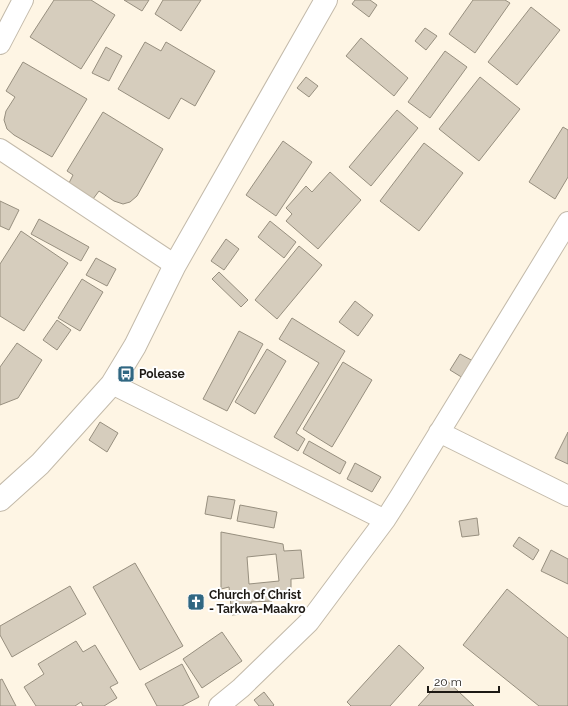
<svg xmlns="http://www.w3.org/2000/svg" width="568" height="706" font-family="Raleway,sans-serif">
  <style>
    .building { fill: #d6cdbd; stroke: #978f7f; fill-rule: evenodd }
    .lines { fill: none; stroke-linecap: round; stroke-linejoin: round }
    .street-casing { stroke: #c3baaa; stroke-width: 22 }
    .secondary-casing { stroke: #c3baaa; stroke-width: 24 }
    .street { stroke: #fff; stroke-width: 20 }
    .secondary { stroke: #fff; stroke-width: 22 }
    .labels { text-anchor: middle; dominant-baseline: central; stroke-width: 4; stroke-linejoin: round; paint-order: stroke }
    .poi-label { font-size: 12px; font-weight: bold; fill: #1d1914; stroke: #fff; text-anchor: start }
  </style>
  <rect width="100%" height="100%" fill="#fef5e4"/>
  <path class="building" d="M54 0H91L115 15 81 69 30 37Z
    M124 0H149L142 11Z
    M163 0H201L181 31 155 14Z
    M355 0H370L377 5 369 17 352 4Z
    M473 0H505L510 3 475 53 449 34Z
    M531 7 560 30 517 85 488 62Z
    M425 28 437 36 426 50 415 41Z
    M361 38 408 78 394 96 346 56Z
    M145 42 161 51 166 42 215 71 195 106 181 98 169 119 118 89Z
    M106 47 122 56 109 81 92 73Z
    M445 51 467 67 430 118 408 102Z
    M23 62 87 99 52 157 14 135 7 129 4 120 6 111 15 97 6 91Z
    M306 77 318 86 309 97 297 88Z
    M480 77 520 109 479 161 439 129Z
    M397 110 418 128 371 186 349 167Z
    M103 112 163 149 137 196 130 202 123 204 114 201 99 191 93 199 68 185 73 175 67 171Z
    M563 127 568 130V177L555 199 529 182Z
    M283 141 312 162 276 216 246 195Z
    M424 143 463 173 419 231 380 201Z
    M330 172 361 200 318 249 286 221 292 214 286 208 306 186 312 192Z
    M0 201 19 210 9 230 0 226Z
    M39 219 89 247 81 261 31 234Z
    M270 221 296 242 284 258 258 237Z
    M21 231 68 263 24 331 0 316V264Z
    M226 239 239 249 224 270 211 261Z
    M299 246 322 265 277 319 255 300Z
    M96 258 116 269 107 286 86 275Z
    M219 272 248 300 241 307 212 279Z
    M82 279 103 292 80 331 58 318Z
    M355 301 373 315 358 336 339 322Z
    M292 318 345 351 296 433 305 439 298 451 274 437 319 363 279 339Z
    M57 320 71 330 57 350 43 340Z
    M239 331 263 344 227 411 203 399Z
    M17 343 42 360 18 398 0 405V367Z
    M267 349 286 361 255 414 235 402Z
    M460 354 473 361 463 378 450 370Z
    M343 362 372 380 332 447 303 429Z
    M100 422 118 433 107 452 89 440Z
    M568 432V464L555 458Z
    M309 441 346 462 340 474 303 453Z
    M355 463 381 477 372 492 347 479Z
    M208 496 235 500 231 519 205 514Z
    M240 505 277 512 274 528 237 521Z
    M477 518 479 535 462 537 459 521Z
    M221 532 283 544 284 551 301 550 304 578 291 579V592L273 593 272 601 251 602V613L232 615 229 587 221 589ZM276 554 279 581 249 584 247 557Z
    M519 537 539 550 533 560 513 546Z
    M551 550 568 559V584L541 571Z
    M135 563 183 646 140 670 93 587Z
    M70 586 86 614 12 657 0 635V626Z
    M507 589 568 638V706H539L463 645Z
    M222 632 242 661 202 688 183 659Z
    M76 641 83 652 95 645 118 683 110 687 117 698 104 706H83L81 702 75 706H36L24 687 44 674 38 664Z
    M399 645 424 668 390 706H351L347 702Z
    M182 664 199 697 182 706H157L145 684Z
    M444 678 474 706H418Z
    M2 679 16 706H0V680Z
    M264 692 274 705 273 706H259L254 700Z"/>
  <g class="lines">
    <g class="street-casing">
      <path id="street" d="M0 44 23 0
        M0 149 175 265
        M112 384 385 520
        M439 432 568 496
        M219 706 241 688 309 622 385 520 401 495 568 222"/>
    </g>
    <g class="secondary-casing">
      <path id="secondary" d="M0 500 40 464 112 384 135 346 175 265 326 0"/>
    </g>
    <use href="#street" class="street"/>
    <use href="#secondary" class="secondary"/>
  </g>
  <defs>
    <g id="bus-square" transform="scale(0.9)"><rect x="-9" y="-9" width="18" height="18" rx="4" fill="#306782" stroke="#fff"/><path d="M-5-6H5V4H4V6H2V4H-2V6H-4V4H-5ZM-3.5-4V0h7V-4ZM-3.5 1.2v1.5H-2V1.2ZM2 1.2v1.5H3.5V1.2Z" fill="#fff"/></g>
    <g id="church-square" transform="scale(0.9)"><rect x="-9" y="-9" width="18" height="18" rx="4" fill="#306782" stroke="#fff"/><path d="M-1.2-6h2.4v3.5h3.3v2.4h-3.3V6h-2.4V-.1h-3.3v-2.4h3.3Z" fill="#fff"/></g>
  </defs>
  <g fill-rule="evenodd">
    <use href="#bus-square" x="126" y="374"/>
    <use href="#church-square" x="196" y="602"/>
  </g>
  <g class="labels">
    <g class="poi-label">
      <text x="139" y="374">Polease</text>
      <text x="209" y="595">Church of Christ<tspan x="209" dy="14">- Tarkwa-Maakro</tspan></text>
    </g>
  </g>
  <path d="M428 686v6h71v-6" fill="none" stroke="#1d1914" stroke-width="2"/>
  <text x="434" y="686" font-size="12" fill="#1d1914" stroke="#ffffff" stroke-width="3" paint-order="stroke">20 m</text>
</svg>
